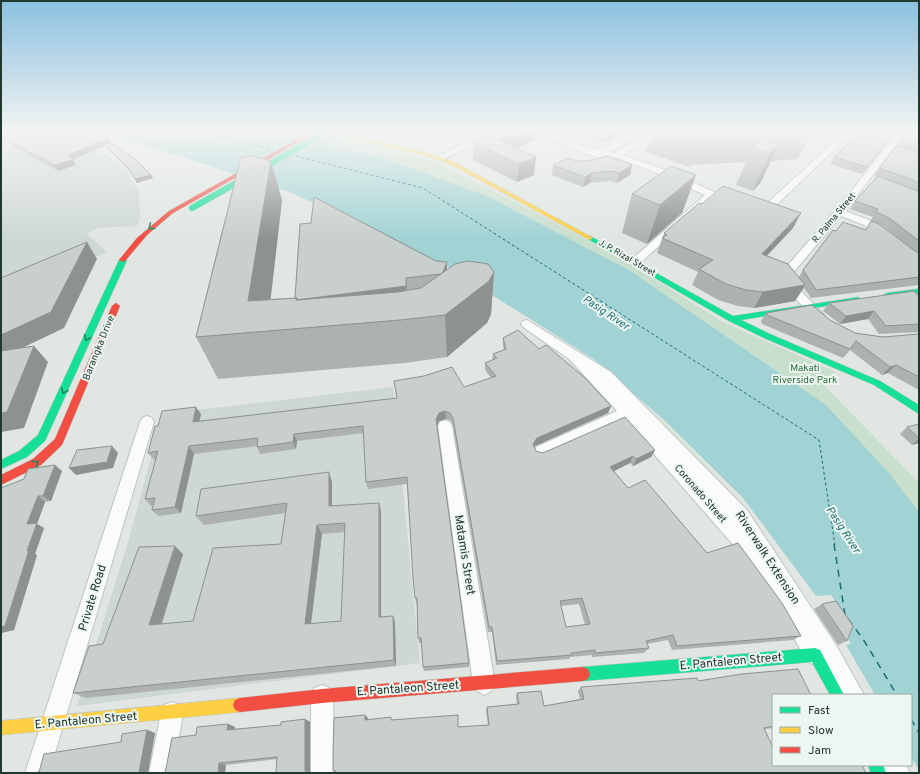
<svg xmlns="http://www.w3.org/2000/svg" width="920" height="774" font-family="Overpass,sans-serif">
  <style>
    .built { fill: #ced8d2 }
    .green { fill: #c9dfce }
    .water { fill: #a1d3d4 }
    .lines { fill: none; stroke-linecap: round; stroke-linejoin: round }
    .ferry-far1 { stroke: #1c6d72; stroke-width: 1; stroke-dasharray: 3 2.5; stroke-linecap: butt }
    .ferry { stroke: #1c6d72; stroke-width: 1.5; stroke-dasharray: 7 6; stroke-linecap: butt }
    .street-casing { stroke: #bec3c0; stroke-width: 2 }
    .fast-casing { stroke: #bcc4c0; stroke-width: 1 }
    .slow-casing { stroke: #bcc4c0; stroke-width: 1 }
    .jam-casing { stroke: #bcc4c0; stroke-width: 1 }
    .street { fill: #fafbfb; fill-rule: evenodd }
    .fast { fill: #16e098; fill-rule: evenodd }
    .slow { fill: #ffcf43; fill-rule: evenodd }
    .jam { fill: #f24e42; fill-rule: evenodd }
    .fast-bridge-casing { stroke: #bcc4c0; stroke-width: 7; stroke-linecap: butt }
    .fast-bridge { stroke: #16e098; stroke-width: 6 }
    .wall { fill: #adb2af; fill-rule: evenodd }
    .shaded-wall { fill: #8d918f }
    .building { fill: #c9cfcc; stroke: #8d918f; fill-rule: evenodd }
    .oneway { stroke: #1c845e }
    .labels { text-anchor: middle; dominant-baseline: central; stroke-width: 4; stroke-linejoin: round; paint-order: stroke }
    .far-street-label { font-size: 9px; fill: #20382e; stroke: #eef6f1 }
    .street-label { font-size: 10px; fill: #20382e; stroke: #eef6f1 }
    .park-label { font-size: 10px; fill: #2b6d3d; stroke: #eef6f1 }
    .water-label { font-size: 11px; font-style: italic; fill: #1c6d72; stroke: #eef6f1 }
    .near-street-label { font-size: 12px; fill: #20382e; stroke: #eef6f1 }
  </style>
  <rect width="100%" height="100%" fill="#e1e6e3"/>
  <path class="built" d="M1 131 81 144 99 151 113 159 126 170 139 193 140 219 137 226 98 228 87 234 107 252 1 297Z
    M559 131H627L600 146Z
    M393 387 420 663 77 706 128 542 163 414Z"/>
  <path class="green" d="M285 131H313L395 150 436 162 566 228 630 264 723 322 836 372 820 381 919 483V514L825 404 629 270 487 196 389 160 329 144 335 139 330 137 325 141Z"/>
  <path class="water" d="M100 131H285L325 141 330 137 336 138 329 144 389 160 487 196 629 270 825 404 889 473 919 512V770L911 757V695H875L846 645 851 644 844 631 853 628 831 595 816 596 743 498 664 420 595 360 446 266 290 192 253 181 216 168Z"/>
  <g class="lines">
    <path class="ferry-far1" d="M197 131 274 150
      M296 156 423 188 819 440 835 545"/>
    <path class="ferry" d="M834 544 845 615
      M848 619 863 639 897 695
      M911 719 919 733"/>
    <g class="street-casing">
      <path id="street" d="M490 131H500L442 160 439 161 435 158Z
        M532 131C556 129 576 150 600 149 607 149 625 135 632 131H638V135L610 151 615 153 651 131H660L623 155 663 169 734 201 729 204 713 198 639 264H631L629 262 631 260 705 195 657 173 617 158 610 162 607 161 606 159 609 156 595 157Z
        M846 131H854L769 212 755 213 753 211 755 209 763 207Z
        M899 131H907L845 211 872 221 890 233 891 235 890 237H882L864 225 841 216 793 273 799 289 824 315 822 318H814L790 293 781 273 836 210Z
        M527 320 611 372 747 510 836 645 864 695H841L823 661 815 665 808 662 750 564 625 421 546 457 541 459 536 457 533 452 536 447 617 411 569 359 523 327 521 324 523 321Z
        M147 416 152 418 154 422 49 773H25L140 422 142 418Z
        M445 420 450 422 452 426 495 684 491 691 484 695 477 691 473 684 438 426 440 422Z
        M322 685 330 688 333 696 335 773H311V696L314 688Z
        M172 702 180 705 183 713 173 773H149L161 713 164 705Z
        M882 765H906L910 773H885Z"/>
    </g>
    <g class="fast-casing">
      <path id="fast" d="M590 236 733 316 859 297V301H856L741 320 770 334 880 381 919 405V414L874 385 764 338 729 321 588 239 587 238Z
        M123 258 127 260 45 441 27 457 1 469V460L19 451 38 435 119 260Z
        M919 289V293L887 297 883 295 887 293Z
        M815 648 820 650 844 695H830L812 662 583 681 578 679 576 674 578 669 583 667Z
        M868 765H883L886 773H871Z"/>
    </g>
    <g class="slow-casing">
      <path id="slow" d="M324 131H332L427 153 454 162 593 238 590 240 588 239 450 164 423 155Z
        M240 698 245 700 247 705 245 710 240 712 1 735V721Z"/>
    </g>
    <g class="jam-casing">
      <path id="jam" d="M312 131H318L173 213 147 235 125 261 123 262 119 260 137 238 169 211Z
        M116 303 120 306 62 445 41 465 1 485V475L33 459 55 439 112 306Z
        M583 667 588 669 590 674 588 679 583 681 322 703 240 712 235 710 233 705 235 700 240 698 322 689Z"/>
    </g>
    <use href="#street" class="street"/>
    <use href="#fast" class="fast"/>
    <use href="#slow" class="slow"/>
    <use href="#jam" class="jam"/>
    <g class="fast-bridge-casing">
      <path id="fast-bridge" d="M192 208 328 131"/>
    </g>
    <use href="#fast-bridge" class="fast-bridge"/>
  </g>
  <path class="wall" d="M1 131 112 143 153 178 137 183 131 172 108 150 107 147 109 144 73 160 76 165 58 171 1 140Z
    M491 131H547L546 132 541 131V136L518 148 536 157 534 175 517 182 473 160V142L477 140V138Z
    M571 131H624L605 142Z
    M652 131H812L798 159 771 161 761 182 753 191 736 185 746 162 690 165 689 167 646 152Z
    M861 131H897L862 174 830 164 834 157Z
    M907 131H919V254L883 226 879 224 919 254V285L811 298 804 288 795 301 754 308 738 306 718 300 692 285 698 272 657 253 664 233 793 228 767 256 799 277 803 270 836 231 866 230 871 221V220L873 217 850 209 855 201 877 177 874 176 879 168 897 146Z
    M576 161 632 165 630 175 617 183 610 181 590 183 583 187 552 175 553 165Z
    M696 175 682 213 647 244 622 233 632 194Z
    M282 200 270 299 295 298 436 261 447 262V270L494 272 491 314 487 323 447 357 405 363 218 379 196 337Z
    M919 296V332L879 334 868 319 840 324 823 311 829 303Z
    M766 313 830 320 855 333 883 337 919 334V390L888 373 882 375 850 350 843 358 762 324 761 321Z
    M503 338 539 349 611 406 608 413 535 446 534 447 536 451 543 453 655 450 651 457 633 466 630 463 614 471 628 488 707 553 801 636 793 640 672 650 668 640 647 644 649 648 644 653 592 657V655L570 657 569 659 496 665 492 632H488L453 426 451 421 446 419 439 421 437 425 469 663V667L424 671 423 667 422 643H419L418 638 417 603H416L415 598 407 484 368 489 366 482 364 433 297 441 296 449 260 454 257 447V446L194 454 181 513 158 516 152 510 153 505 151 506 145 499 156 459 154 460 148 453 158 426 201 414 199 421 397 398 464 387 491 378 485 370V363L492 360 493 354 504 350 503 345ZM579 604 585 625 566 627 561 606Z
    M919 424V443L912 445 900 434 907 427Z
    M62 471 51 501 45 502 37 524 44 528 35 554 37 555 14 630 1 633V488Z
    M332 482V506L379 503 381 512V617L393 616 395 623 396 666 86 698 73 693 103 644 183 554 162 624 193 621 281 544 286 513 204 525 196 516ZM345 532 341 621 311 624 322 534Z
    M822 604 847 641 838 645 814 609Z
    M698 681 773 695V728L765 729 773 765 870 773H336L333 771 368 718V720H393L458 727 488 725 486 711 487 707 517 704 516 696 517 693 544 706 580 699 578 691 581 687Z
    M305 719 310 722V773L277 759 226 765 225 773H34L121 742 147 730 155 733 148 772 165 773 196 735 228 724 235 727 234 729 281 725Z"/>
  <path class="shaded-wall" d="M519 131H541V136L502 156 500 140Z
    M607 131H624L605 142Z
    M896 131H897L862 174 867 167Z
    M110 138 112 143 71 160H73L76 165 58 171 54 165 68 155Z
    M778 145 761 182 753 191 770 153Z
    M536 157 534 175 517 182 519 164Z
    M271 161 282 200 267 331 248 301Z
    M632 165 630 175 617 183 619 173Z
    M592 173 590 183 583 187 585 177Z
    M151 175 153 178 137 183 135 179Z
    M696 175 682 213 647 244 660 205Z
    M801 213 793 228 754 269 762 254Z
    M87 242 97 259 64 328 1 358V335Z
    M447 262V276L442 274Z
    M494 272 491 314 487 323 447 357 445 315Z
    M406 278 407 292 295 300 297 298Z
    M805 285 795 301 754 308 763 292Z
    M874 311 868 319 840 324 846 316Z
    M34 346 48 362 24 428 1 432V413Z
    M896 365 888 373 882 375 890 367Z
    M611 406 608 413 535 446 532 451 533 444 537 438Z
    M196 407 201 414 198 429 193 422Z
    M445 411 446 419 439 421 437 426 436 419 439 413Z
    M294 434 297 441 296 449 293 442Z
    M919 439V443L912 445Z
    M112 446 118 453 113 468 76 475 69 468Z
    M189 446 194 454 181 513 175 507Z
    M655 450 651 457 633 466 636 459Z
    M633 456 630 463 608 474 610 467Z
    M55 465 62 471 51 501 43 496Z
    M329 472 332 482V515L329 506Z
    M38 496 45 502 37 524 44 528 35 554 37 555 14 630 1 633V627L27 551V524Z
    M379 503 381 512V624L379 617Z
    M317 525 322 534 310 631 305 624Z
    M175 546 183 554 159 631 149 625Z
    M393 616 395 623 396 666 394 660Z
    M365 715 368 718V723L365 720Z
    M305 719 310 722V773L305 771Z
    M228 724 235 727 234 733 227 730Z
    M147 730 155 733 148 773 139 772Z
    M219 763 226 765 225 773H218Z"/>
  <path class="building" d="M1 131H89L110 138 68 155 73 160 54 165 1 137Z
    M491 131H519L500 140 536 157 519 164 473 142 479 139 477 138Z
    M678 131H797L699 135V137Z
    M861 131H896L867 167 834 157Z
    M907 131H919V144L901 140Z
    M761 140 778 145 770 153 752 148Z
    M110 142 135 159 151 175 135 179 129 169 107 147Z
    M896 146 919 153V183L911 179 879 168Z
    M252 156 271 161 248 301 297 298 296 300 398 292 421 288 455 264 468 261 488 264 494 272 489 281 445 315 400 320 196 337 241 157Z
    M608 156 632 165 619 173 613 171 592 173 585 177 553 165 568 158 576 161H588Z
    M671 166 696 175 660 205 632 194Z
    M878 176 919 192V241L889 218 876 212 878 209 855 201Z
    M723 186 801 213 762 254 788 264 805 285 763 292 746 290 726 284 699 269 713 260 662 238 667 235 664 233 699 203 702 204Z
    M314 197 436 261 447 262 443 272 441 274 406 278V286L297 300V298H295L300 224 311 223Z
    M871 221 879 224 919 254V277L816 290 803 270 833 230 836 231 843 222 866 230Z
    M87 242 51 312 1 335V278Z
    M914 291 919 296V324L886 326 874 311 846 316 829 303Z
    M812 305 830 320 855 333 883 337 919 334V377L896 365 890 367 856 341 850 349 767 315 766 313Z
    M518 330 539 349 546 345 585 378 611 406 537 438 533 444 536 451 543 453 625 417 655 450 636 459 633 456 610 467 628 488 645 480 707 553 738 543 782 603 801 636 677 646 673 635 646 641 649 648 595 653V650L571 653 572 655 497 661 492 627H489L453 418 450 413 445 411 439 413 436 419 469 663 423 667 421 638H418L417 598H415L413 578 407 477 366 482 363 426 294 434 293 442 257 447 258 438 189 446 175 507 152 510 155 498 145 499 158 451 148 453 155 426H158L162 411 196 407 193 422 397 398 394 381 424 376 452 367 464 387 496 376 485 363 497 358 493 354 506 349 503 338ZM582 598 590 624 566 627 560 601Z
    M34 346 7 412 1 413V351Z
    M919 424V438L907 427Z
    M112 446 107 462 69 468 77 450Z
    M55 465 43 496H38L27 524 37 523 27 551 29 550 5 626 1 627V488L24 479 28 469Z
    M329 472V506L379 503V617L393 616 394 660 73 693 89 646 103 644 139 547 175 546 149 625 193 621 213 548 281 544 287 503 196 516 201 489ZM345 523 341 621 305 624 317 525Z
    M836 601 853 626 847 641 822 604Z
    M798 669 811 695H773V726L764 728 773 748V765H862L866 773 869 772 870 773H336V771H333V753L334 718 365 715V720L391 717V720L458 715V727L489 725 487 707 519 704 517 693 541 691 544 706 584 699 581 687 697 678 698 681 742 674Z
    M305 719V771L309 773H276L277 757 219 763 218 773H34L39 772 44 754 121 742 122 734 147 730 139 772 165 773 172 738 196 735 197 727 228 724 227 730 281 725V722Z"/>
  <defs><path id="oneway-chevron" d="M-2-3.5L2.5 0L-2 3.5" fill="none" stroke-width="1.6" stroke-linecap="round" stroke-linejoin="round"/></defs>
  <g class="oneway">
    <use href="#oneway-chevron" transform="translate(151 227) rotate(141)"/>
    <use href="#oneway-chevron" transform="translate(87 338) rotate(114)"/>
    <use href="#oneway-chevron" transform="translate(64 391) rotate(114)"/>
    <use href="#oneway-chevron" transform="translate(36 463) rotate(-34)"/>
  </g>
  <linearGradient id="sky" x2="0" y2="1"><stop stop-color="#8bc0e0"/><stop offset="0.55" stop-color="#f2f4f2"/><stop offset="1" stop-color="#f2f4f2" stop-opacity="0"/></linearGradient>
  <rect width="920" height="239" fill="url(#sky)"/>
  <g class="labels">
    <g class="far-street-label">
      <text transform="translate(834 218) rotate(-50)">R. Palma Street</text>
      <text transform="translate(627 258) rotate(30)">J. P. Rizal Street</text>
    </g>
    <g class="street-label">
      <text transform="translate(99 348) rotate(-68)">Barangka Drive</text>
      <text transform="translate(700 494) rotate(49)">Coronado Street</text>
    </g>
    <g class="park-label">
      <text x="805" y="368">Makati<tspan x="805" dy="12">Riverside Park</tspan></text>
    </g>
    <g class="water-label">
      <text transform="translate(606 313) rotate(34)">Pasig River</text>
      <text transform="translate(843 530) rotate(57)">Pasig River</text>
    </g>
    <g class="near-street-label">
      <text transform="translate(464 555) rotate(81)">Matamis Street</text>
      <text transform="translate(767 558) rotate(57)">Riverwalk Extension</text>
      <text transform="translate(93 598) rotate(-73)">Private Road</text>
      <text transform="translate(731 662) rotate(-5)">E. Pantaleon Street</text>
      <text transform="translate(408 689) rotate(-4)">E. Pantaleon Street</text>
      <text transform="translate(86 721) rotate(-5)">E. Pantaleon Street</text>
    </g>
  </g>
  <rect width="920" height="774" fill="none" stroke="#20382e" stroke-width="4"/>
  <rect x="772" y="694" width="140" height="72" fill="#eef6f1" stroke="#9caaa3"/>
  <rect x="780" y="707" width="20" height="6" fill="#16e098" stroke="#9caaa3"/>
  <text x="808" y="714" font-size="12" fill="#20382e">Fast</text>
  <rect x="780" y="727" width="20" height="6" fill="#ffcf43" stroke="#9caaa3"/>
  <text x="808" y="734" font-size="12" fill="#20382e">Slow</text>
  <rect x="780" y="747" width="20" height="6" fill="#f24e42" stroke="#9caaa3"/>
  <text x="808" y="754" font-size="12" fill="#20382e">Jam</text>
</svg>
